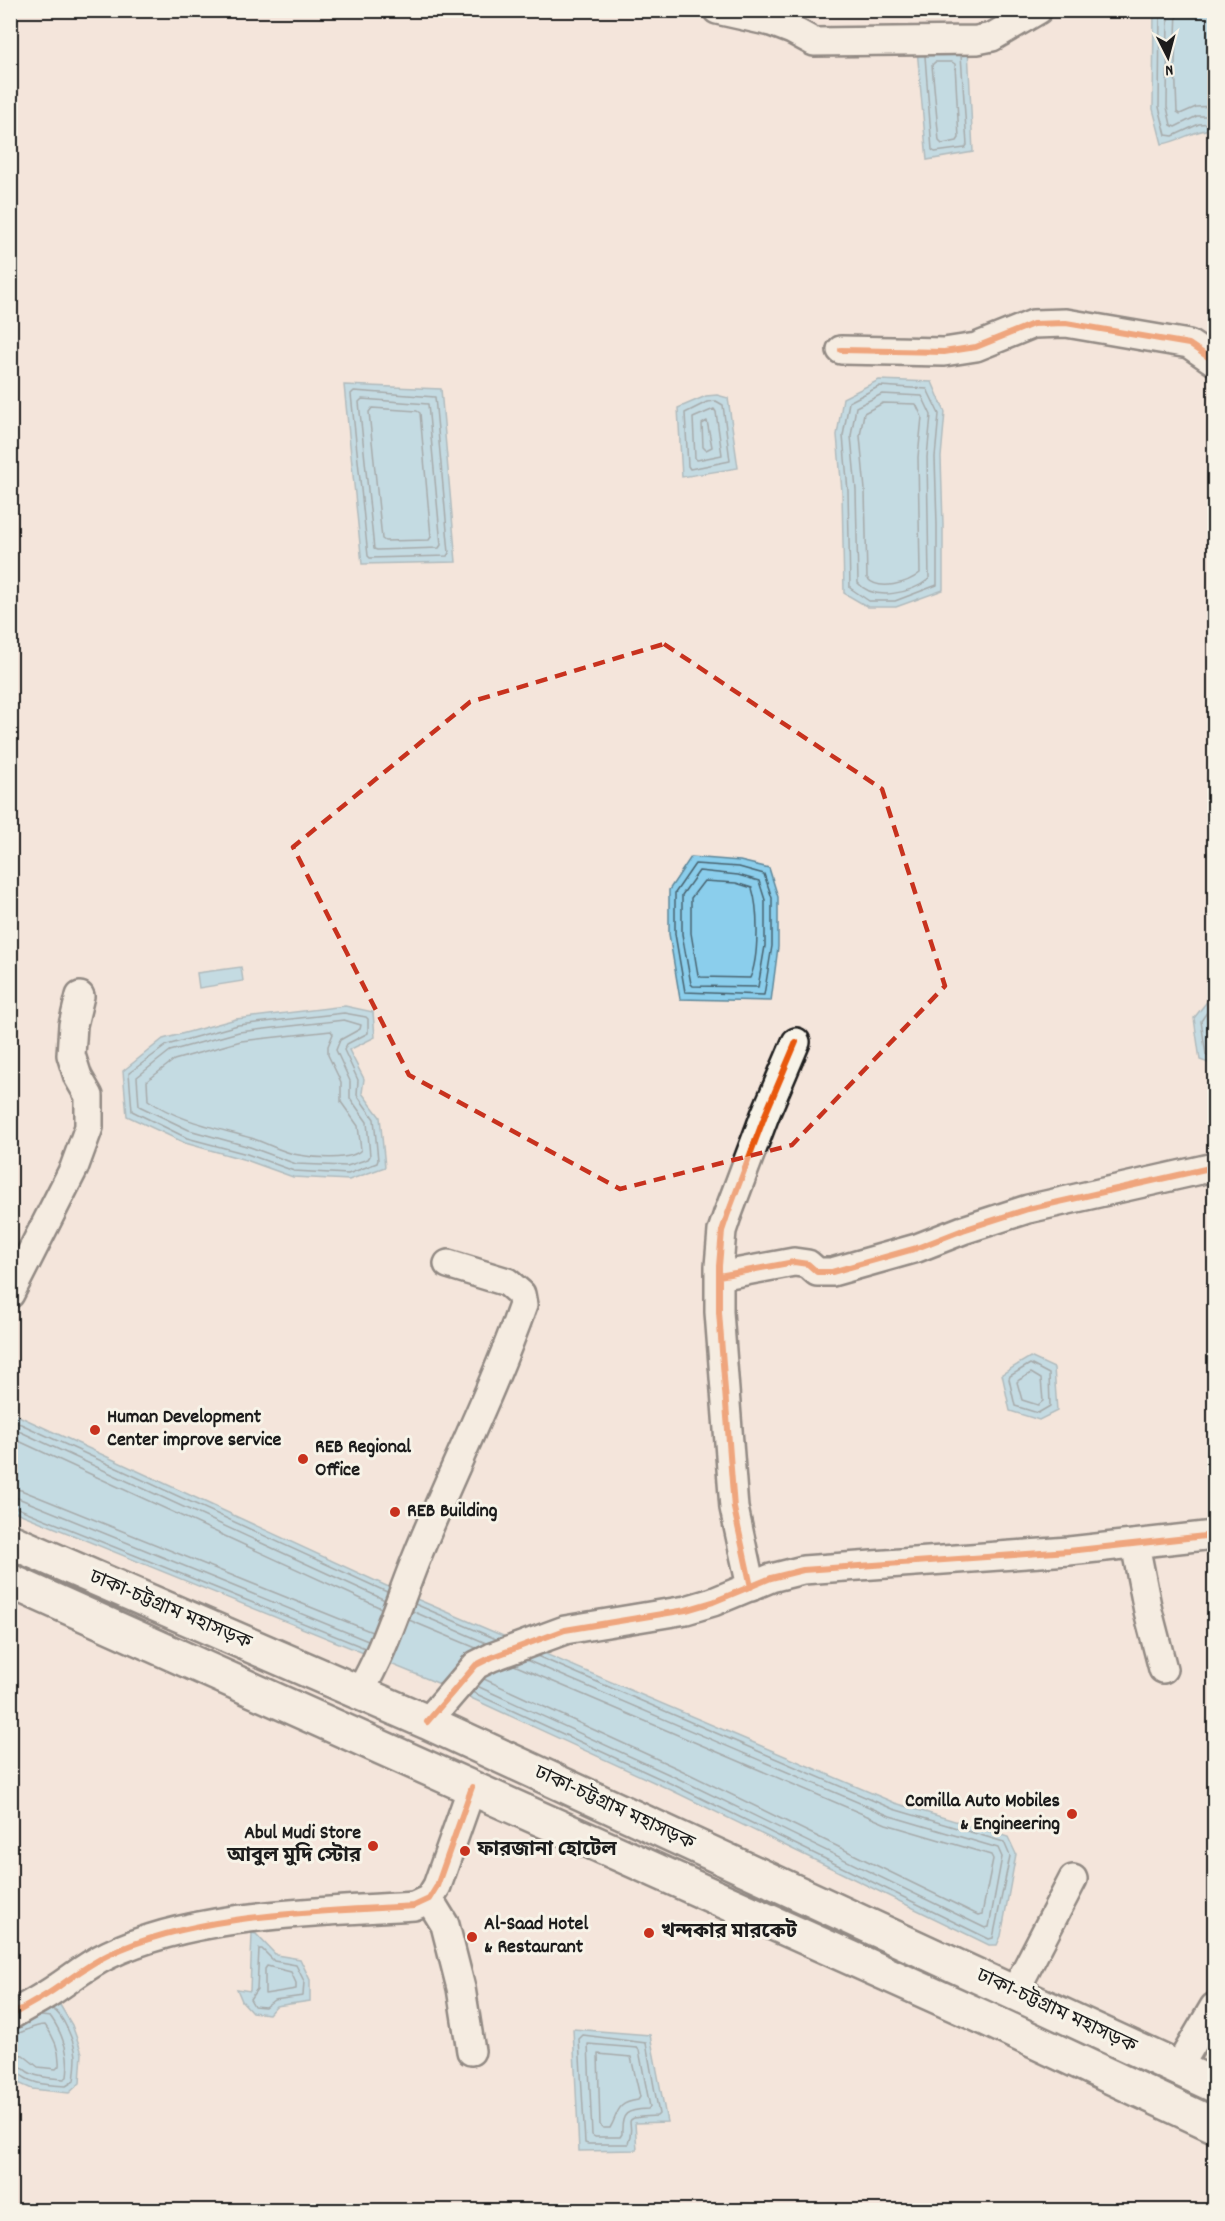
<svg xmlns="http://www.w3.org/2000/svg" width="1225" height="2221" font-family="Dekko,'Noto Sans Bengali',sans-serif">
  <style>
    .water { fill: #8bceec; stroke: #5f8799; stroke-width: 1.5 }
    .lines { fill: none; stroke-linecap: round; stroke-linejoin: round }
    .shore { stroke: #48636f; stroke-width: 1.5 }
    .minor-casing { stroke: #1c1c1c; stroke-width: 32 }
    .highway-casing { stroke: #1c1c1c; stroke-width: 38 }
    .minor { stroke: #f7f3e8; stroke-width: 27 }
    .highway { stroke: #f7f3e8; stroke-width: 33 }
    .cycleway-casing { stroke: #f7f3e8; stroke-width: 10 }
    .cycleway { stroke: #e8590c; stroke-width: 6 }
    .marked { fill: none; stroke: #c8321e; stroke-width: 4.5; stroke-dasharray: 12 8; stroke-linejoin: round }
    .poi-dot { fill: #c8321e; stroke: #f7f3e8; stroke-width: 2 }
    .labels { text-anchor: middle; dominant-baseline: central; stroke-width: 6; stroke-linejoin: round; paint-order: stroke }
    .poi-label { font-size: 20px; font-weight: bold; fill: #1c1c1c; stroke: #f7f3e8; text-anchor: start }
    .street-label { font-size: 20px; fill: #1c1c1c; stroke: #f7f3e8 }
  </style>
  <rect width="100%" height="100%" fill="#f4e5db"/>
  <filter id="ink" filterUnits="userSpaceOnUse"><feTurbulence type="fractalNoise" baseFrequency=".0167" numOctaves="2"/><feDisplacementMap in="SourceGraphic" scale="12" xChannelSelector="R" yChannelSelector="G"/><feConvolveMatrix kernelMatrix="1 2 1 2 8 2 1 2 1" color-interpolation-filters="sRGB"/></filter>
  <g filter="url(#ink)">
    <path class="water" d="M1154 11H1214V129C1195 129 1181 141 1162 144L1153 109Z
      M968 48 973 152 927 160 917 49Z
      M879 380 932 382 945 412 941 457 943 525V590L896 607H868L844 593 842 491 837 435 843 398Z
      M344 385 441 389 456 562 362 564Z
      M717 395 728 398 738 468 682 477 678 408 706 396Z
      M691 857 740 861 769 868 778 897V947L771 1001 680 999 669 934V890Z
      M241 967 243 981 199 988 197 973Z
      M1214 993V1065L1200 1060 1194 1018Z
      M345 1006 373 1012 375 1037 349 1050 364 1079 362 1093 380 1117 385 1167 349 1180 293 1177 246 1160 185 1143 127 1116 123 1071 163 1039 236 1019Z
      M1030 1357 1054 1368 1057 1411 1039 1420 1010 1411 1002 1374Z
      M10 1412 393 1589 895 1803 1008 1837 1016 1854 1001 1936 997 1945H989L671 1790 445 1686 11 1510Z
      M252 1933 256 1934 276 1955 300 1959 310 1980V2001L276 2006 269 2014 252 2012 242 2001 237 1989 250 1991Z
      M45 2001 60 2005 72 2025 82 2053 80 2083 69 2093 32 2089 16 2082 11 2070V2014Z
      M573 2029 650 2035 667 2122 635 2123 637 2150 579 2151Z"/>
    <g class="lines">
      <path class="shore" d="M1160 10 1159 107 1166 135 1173 136 1199 124 1214 123
        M1168 10 1167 107 1171 125 1175 127 1197 116H1214
        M1177 10 1175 62 1177 112 1180 114 1196 107 1214 106
        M925 56 932 150 935 152 965 148 967 145 961 55
        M935 62H952L955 64 959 138 957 141 942 144 939 141 932 65Z
        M880 386 927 389 939 414 935 457 937 525V585L895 601H869L850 588 848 491 843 436 849 402Z
        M354 391 435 397 449 553 447 556 370 558 368 556 351 394Z
        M882 394 922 396 931 415 927 457 929 579C912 593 874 602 858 583L856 490 851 436 856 407Z
        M362 399 428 404 441 545 439 548 377 550 374 549 359 402Z
        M716 401 723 405 730 461 690 469 688 466 685 413 707 402Z
        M883 403 916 404 922 417 918 457 920 573C908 583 879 592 867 578L865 490 860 436 864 413Z
        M372 408 417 411 420 413 431 537 429 540 385 541 382 539 369 412Z
        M714 409 716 412 722 455 697 460 695 458 693 418Z
        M707 421 712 447 706 450 703 447 702 424Z
        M695 864 739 867 764 874 772 898V946L764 995 685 992 675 934V893Z
        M699 871 738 875 759 881 765 900V946L758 987 693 986 691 984 682 934V895Z
        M704 881 736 883 752 888C759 910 759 958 750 978L701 977 698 975 691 933V898Z
        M1214 1002 1201 1021 1206 1055 1214 1059
        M344 1013 366 1017 368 1019V1033L347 1044 344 1050 358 1080 357 1095 374 1119 378 1160 377 1163 348 1174 294 1171 247 1154 187 1138 132 1111 129 1073 167 1045 238 1025Z
        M344 1020 361 1025 360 1029 340 1040 336 1050 350 1081V1098L367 1122 370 1156 368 1159 347 1166 296 1164 250 1147 189 1130 139 1106 137 1077 170 1051 239 1032Z
        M331 1031 333 1034 328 1046V1055L341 1082V1102L358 1126 361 1150C351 1161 314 1158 299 1155 283 1153 267 1143 251 1138 217 1128 178 1121 148 1100L147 1081 174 1060 241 1041Z
        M1030 1364 1049 1374 1050 1406 1038 1413 1015 1406 1009 1379 1010 1376Z
        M1031 1373 1041 1379 1043 1401 1038 1405 1022 1400 1017 1382 1019 1380Z
        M10 1419 387 1592
        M10 1427 385 1600
        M10 1437 381 1608
        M10 1488 21 1490 372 1632
        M10 1497 18 1498 368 1641
        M10 1505 365 1648
        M415 1604 496 1639
        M412 1611 486 1643
        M409 1620 476 1648
        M484 1679 681 1770 978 1915 982 1914 993 1859 991 1855 886 1824 514 1665
        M477 1686 677 1778 985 1928 989 1927 1002 1857 998 1848 890 1816 526 1660
        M472 1692 674 1785 989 1939 993 1938 1010 1856 1004 1842 893 1809 537 1656
        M259 1949H262L274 1961 296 1965 304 1981 303 1996 274 2000 265 2007 254 2006 250 1999 257 1989Z
        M267 1966 291 1972 296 1983V1989L265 1994V1969Z
        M10 2035C23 2034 32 2025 45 2025 54 2037 60 2052 59 2066L56 2069 38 2067 23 2055 10 2053
        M583 2035 646 2043 659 2114 657 2116C614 2118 638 2119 628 2144H588L585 2143 579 2039Z
        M588 2044 637 2048 639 2050 650 2107 648 2109C627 2110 621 2112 622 2134L620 2137H595L592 2135Z
        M598 2054 631 2057 640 2097 638 2100C615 2103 619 2113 610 2128H603L600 2125Z
        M10 2062C21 2063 23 2071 32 2074 42 2078 54 2078 64 2079L67 2077C70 2055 64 2036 51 2017L41 2016
        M10 2069 16 2070C28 2085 48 2085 66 2086L74 2081C75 2073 76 2064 76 2056 75 2044 63 2013 52 2009"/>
      <g class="minor-casing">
        <path id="minor" d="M717 10 771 22 792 30 814 42 977 40 992 37 1038 10
          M841 350 944 352 976 347 1033 324 1066 323 1189 344 1214 361
          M719 1276 794 1262 808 1264 817 1272H832L917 1248 963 1230 1028 1209 1214 1167
          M10 1294 74 1168 89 1127V1096L78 1077 71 1055 73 1025 80 996
          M1135 1544 1148 1611 1163 1669
          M751 1587 734 1508 719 1312V1266L722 1231 727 1216 765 1115 796 1042
          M359 1693C385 1650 399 1600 418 1554 452 1471 493 1390 523 1305L521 1294 507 1282 448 1264
          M427 1722 476 1665 492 1657 565 1630 686 1610 713 1602 771 1578 803 1570 1069 1551 1214 1535
          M429 1899 445 1925 461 1988 471 2051
          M1014 1993 1073 1879
          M10 2016C26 2006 43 1998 58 1987 74 1976 89 1964 108 1955 195 1913 318 1912 414 1906L429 1899 437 1886 472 1787
          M1178 2068 1214 2007"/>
      </g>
      <g class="highway-casing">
        <path id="highway" d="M10 1541 427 1722 1214 2085
          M10 1581 987 2019 1214 2125"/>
      </g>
      <use href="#minor" class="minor"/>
      <use href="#highway" class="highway"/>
      <g class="cycleway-casing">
        <path id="cycleway" d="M841 350 944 352 976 347 1033 324 1066 323 1189 344 1214 361
          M719 1276 794 1262 808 1264 817 1272H832L917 1248 963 1230 1028 1209 1214 1167
          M751 1587 734 1508 719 1312V1266L722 1231 727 1216 765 1115 796 1042
          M427 1722 476 1665 492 1657 565 1630 686 1610 713 1602 771 1578 803 1570 1069 1551 1214 1535
          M10 2016C26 2006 43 1998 58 1987 74 1976 89 1964 108 1955 195 1913 318 1912 414 1906L429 1899 437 1886 472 1787"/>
      </g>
      <use href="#cycleway" class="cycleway"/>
    </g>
  </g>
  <path d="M0 0H1225V2221H0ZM664 644 882 789 945 986 792 1145 620 1189 409 1075 293 847 470 702Z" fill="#f4e5db" fill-opacity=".55" fill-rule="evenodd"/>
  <path class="marked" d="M664 644 882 789 945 986 792 1145 620 1189 409 1075 293 847 470 702Z"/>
  <g class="poi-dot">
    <circle cx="95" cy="1430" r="6"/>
    <circle cx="303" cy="1459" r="6"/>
    <circle cx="395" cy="1512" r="6"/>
    <circle cx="1072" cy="1814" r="6"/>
    <circle cx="373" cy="1846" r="6"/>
    <circle cx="465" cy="1851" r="6"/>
    <circle cx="649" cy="1933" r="6"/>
    <circle cx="472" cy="1937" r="6"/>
  </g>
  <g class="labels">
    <g class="poi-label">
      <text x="107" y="1418">Human Development<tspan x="107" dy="23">Center improve service</tspan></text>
      <text x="315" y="1448">REB Regional<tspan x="315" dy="23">Office</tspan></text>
      <text x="407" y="1512">REB Building</text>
      <text x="1060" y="1802" text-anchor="end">Comilla Auto Mobiles<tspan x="1060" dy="23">&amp; Engineering</tspan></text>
      <text x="361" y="1834" text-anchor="end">Abul Mudi Store<tspan x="361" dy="23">আবুল মুদি স্টোর</tspan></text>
      <text x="477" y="1851">ফারজানা হোটেল</text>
      <text x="484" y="1925">Al-Saad Hotel<tspan x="484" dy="23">&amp; Restaurant</tspan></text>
      <text x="661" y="1933">খন্দকার মারকেট</text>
    </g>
    <g class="street-label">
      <text transform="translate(170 1611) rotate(23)">ঢাকা-চট্টগ্রাম মহাসড়ক</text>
      <text transform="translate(614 1809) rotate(25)">ঢাকা-চট্টগ্রাম মহাসড়ক</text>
      <text transform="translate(1056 2012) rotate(25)">ঢাকা-চট্টগ্রাম মহাসড়ক</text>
    </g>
  </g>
  <rect width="1225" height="2221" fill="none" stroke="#f7f3e8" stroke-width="36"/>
  <rect x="18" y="18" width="1189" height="2185" fill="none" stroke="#1c1c1c" stroke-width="2" filter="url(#ink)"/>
  <g transform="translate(1168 57) rotate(174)" stroke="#f7f3e8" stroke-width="4.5" paint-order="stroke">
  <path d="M0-4.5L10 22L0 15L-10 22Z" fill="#1c1c1c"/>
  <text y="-9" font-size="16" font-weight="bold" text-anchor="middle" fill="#1c1c1c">N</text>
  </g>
</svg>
